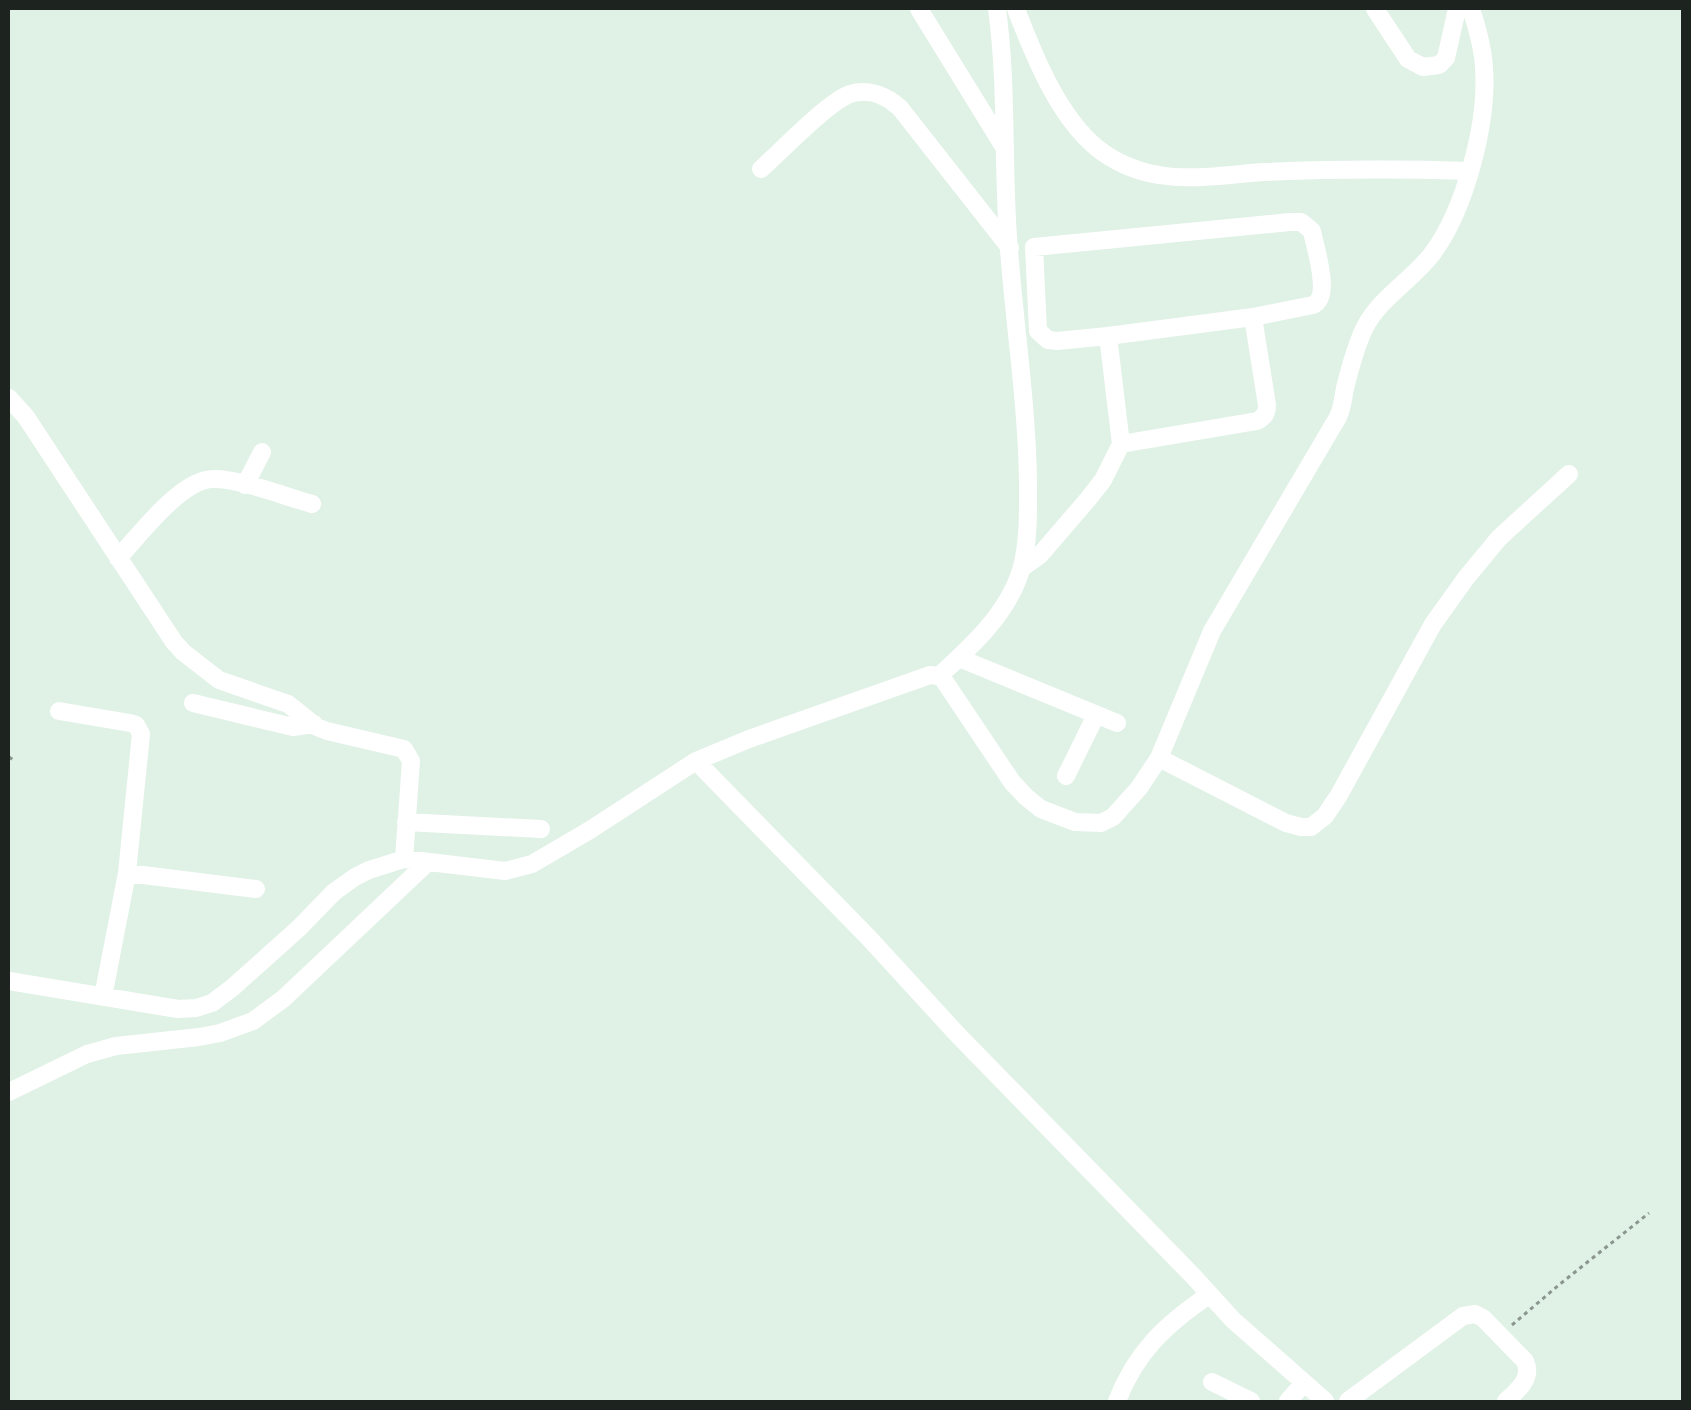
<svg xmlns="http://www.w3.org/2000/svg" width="1691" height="1410" font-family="'Exo 2',sans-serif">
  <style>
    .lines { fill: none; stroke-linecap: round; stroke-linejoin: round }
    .path { stroke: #8a968e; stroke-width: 3; stroke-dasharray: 4 4; stroke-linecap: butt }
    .minor { stroke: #fff; stroke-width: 18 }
  </style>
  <rect width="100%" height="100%" fill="#e0f1e6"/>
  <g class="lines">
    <path class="path" d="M9 757 15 761
      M1512 1325 1560 1284 1649 1213"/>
    <path class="minor" d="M919 9 1004 147
      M1016 9C1034 56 1058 116 1097 148 1114 162 1138 172 1159 175 1194 181 1231 174 1265 172 1333 169 1402 169 1470 171
      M1375 9 1408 59 1423 67 1439 65 1446 58 1457 9
      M761 169C781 151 828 102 850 94 869 88 887 96 900 108L1010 248
      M1290 222H1301L1312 231C1315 248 1332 297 1313 305L1253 317 1108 336 1057 341 1048 340 1038 331 1034 247Z
      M9 398 26 417 174 642 183 652 219 680 288 704 317 727 327 731 404 749 411 761 404 859
      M1121 444 1257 421C1264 417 1267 414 1267 405L1253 317
      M245 485 262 452
      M118 558C139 536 181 479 213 479 237 478 287 497 312 504
      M1022 568 1040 555 1089 498 1103 480 1121 444 1108 336
      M959 658 1117 723
      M939 676C972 646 1008 613 1021 570 1029 542 1028 512 1028 483 1027 405 1015 328 1009 250 1002 170 1008 89 997 9
      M193 703 293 727 314 724
      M59 711 130 723 136 725 141 734 127 873 103 997
      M1159 758 1286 823 1301 827H1311L1325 816 1339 795 1433 624 1466 578 1499 538 1569 474
      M696 761 868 937 957 1034 1194 1277 1233 1320 1325 1401
      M1066 776 1096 715
      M406 822 541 829
      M127 873 256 889
      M9 981 178 1009 196 1008 212 1003 232 988 299 928 334 892 355 877 369 870 404 859 505 871 532 864 590 830 696 761 749 739 930 675 939 676 943 679 1012 782 1026 797 1041 809 1075 822 1101 823 1113 817 1139 788 1159 758 1212 631 1338 417C1343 406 1343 398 1345 388 1350 368 1356 345 1365 327 1380 298 1412 280 1432 254 1465 210 1488 123 1484 68 1483 48 1477 27 1471 9
      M9 1092 87 1054 116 1046 199 1037 220 1033 253 1021 283 999 427 863
      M1212 1382 1251 1401
      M1117 1401C1136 1352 1166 1324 1209 1295
      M1288 1401 1304 1383
      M1348 1401 1463 1316 1475 1314 1483 1318 1525 1361C1533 1378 1518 1390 1506 1401"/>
  </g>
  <rect width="1691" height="1410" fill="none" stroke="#1d231f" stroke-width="20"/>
</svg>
